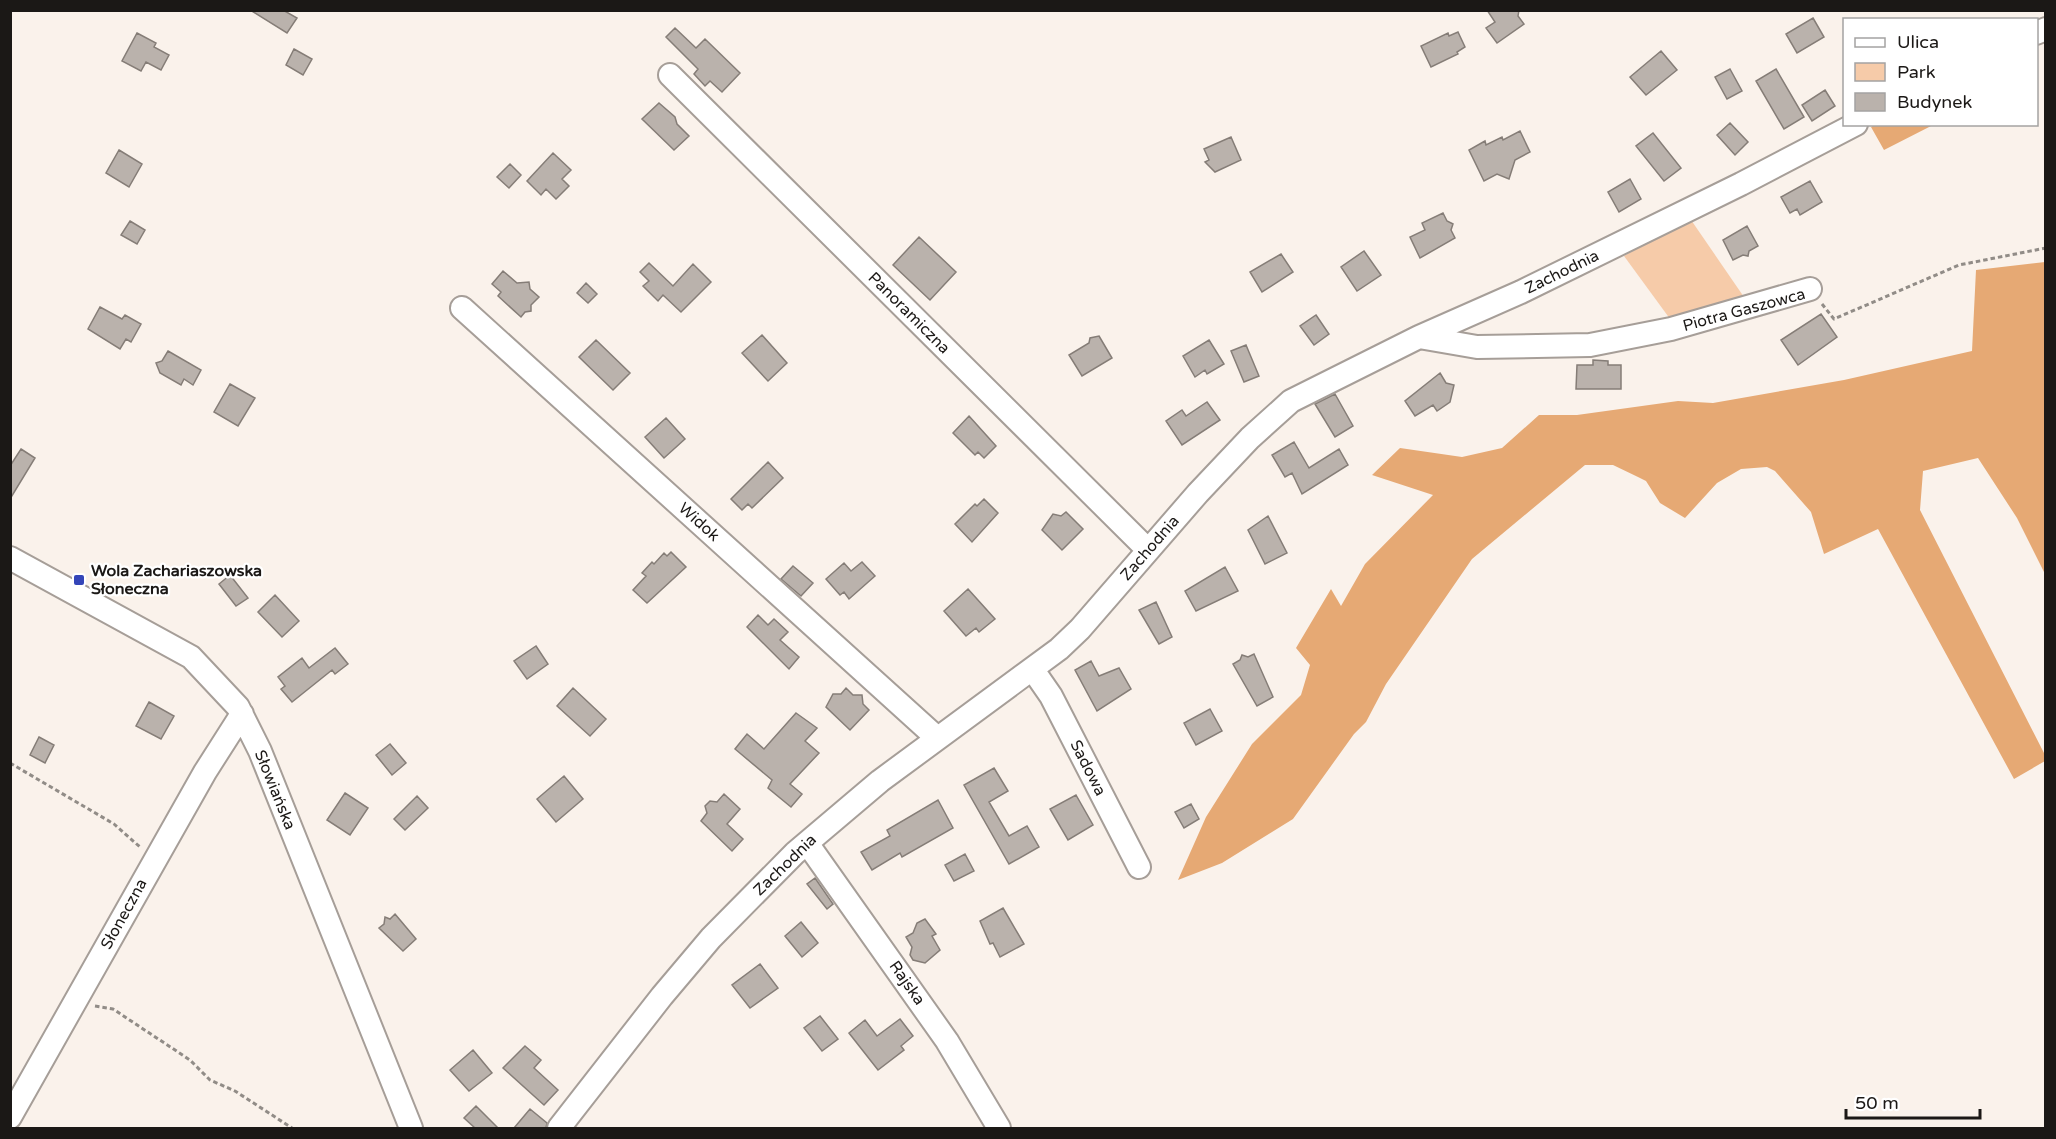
<svg xmlns="http://www.w3.org/2000/svg" width="2056" height="1139" font-family="'Varela Round',sans-serif">
  <style>
    .green { fill: #f6cba9 }
    .forest { fill: #e6a974 }
    .building { fill: #bab2ac; stroke: #857d77; stroke-width: 1.5 }
    .lines { fill: none; stroke-linecap: round; stroke-linejoin: round }
    .minor-casing { stroke: #a69e98; stroke-width: 26 }
    .path { stroke: #918c87; stroke-width: 3; stroke-dasharray: 4.5 3; stroke-linecap: butt }
    .minor { stroke: #fff; stroke-width: 22 }
    .poi-dot { fill: #3445b8; stroke: #fff; stroke-width: 2 }
    .labels { text-anchor: middle; dominant-baseline: central; stroke-width: 4.5; stroke-linejoin: round; paint-order: stroke }
    .street-label { font-size: 16px; fill: #1b1816; stroke: #fff }
    .poi-label { font-size: 16px; font-weight: bold; fill: #1b1816; stroke: #fff; text-anchor: start }
  </style>
  <rect width="100%" height="100%" fill="#faf2eb"/>
  <path class="green" d="M1689 217 1746 300 1673 323 1624 256Z"/>
  <path class="forest" d="M1876 124H1933V125L1884 150 1871 127Z
    M2045 262V574L2017 518 1978 458 1923 471 1920 510 2045 755V761L2014 779 1878 529 1824 554 1811 512 1775 471 1767 467 1741 469 1717 483 1685 518 1660 503 1646 481 1638 477 1613 465H1585L1472 559 1386 684 1366 722 1354 734 1293 819 1222 863 1178 880 1206 817 1252 744 1301 695 1310 665 1296 648 1331 589 1341 606 1365 564 1433 495 1372 475 1400 448 1462 457 1502 448 1539 415H1577L1678 401 1713 403 1844 380 1972 351 1976 270Z"/>
  <path class="building" d="M250 10H283L297 18 287 33Z
    M1487 10H1519L1518 16 1524 24 1497 43 1486 28 1495 22Z
    M1813 18 1824 37 1797 53 1786 34Z
    M675 28 696 48 705 39 740 73 722 92 710 81 705 86 694 74 698 69 666 37Z
    M1458 32 1465 47 1457 52 1458 54 1431 67 1421 46 1448 33 1449 36Z
    M137 33 156 43 154 47 169 55 161 70 146 62 141 71 122 61Z
    M294 49 312 59 303 75 286 65Z
    M1661 51 1677 70 1646 95 1630 77Z
    M1730 69 1742 91 1727 99 1715 77Z
    M1776 69 1804 117 1784 129 1756 81Z
    M1825 90 1835 106 1812 121 1802 105Z
    M659 103 675 117 677 124 689 136 674 150 642 119Z
    M1730 123 1748 142 1735 155 1717 135Z
    M1520 131 1530 152 1515 160 1509 179 1497 174 1484 181 1469 150 1485 141 1486 145 1502 137 1503 140Z
    M1653 133 1681 168 1664 181 1636 146Z
    M1231 137 1241 160 1215 172 1205 162 1209 160 1204 149Z
    M119 150 142 164 129 187 106 173Z
    M553 153 571 170 562 179 569 186 556 199 546 189 541 195 527 181Z
    M510 164 521 175 509 188 497 177Z
    M1630 179 1641 199 1619 212 1608 192Z
    M1810 181 1822 202 1800 215 1797 209 1790 213 1781 197Z
    M1443 213 1447 221 1453 224 1451 230 1455 238 1420 258 1410 237 1425 230 1422 223Z
    M130 221 145 230 137 244 121 235Z
    M1747 226 1758 246 1749 251 1748 256 1743 255 1733 260 1723 240Z
    M919 237 956 272 930 300 893 265Z
    M1364 251 1381 275 1357 291 1341 267Z
    M1281 254 1293 272 1262 292 1250 272Z
    M649 263 673 286 693 264 711 282 681 312 663 295 658 301 643 286 649 281 640 272Z
    M503 271 517 283 529 282 530 289 539 297 531 305V311L525 312 521 317 498 296 501 292 492 284Z
    M586 283 597 294 588 303 577 293Z
    M100 307 122 319 125 315 141 324 131 342 126 339 120 349 88 329Z
    M1821 314 1837 337 1798 365 1781 340Z
    M1316 315 1329 334 1314 345 1300 326Z
    M762 335 787 363 768 381 742 353Z
    M1099 336 1112 358 1082 376 1069 355 1089 343 1090 338Z
    M596 340 630 373 613 390 579 357Z
    M1209 340 1224 364 1207 374 1205 370 1195 377 1183 356Z
    M1246 345 1259 376 1244 382 1231 351Z
    M168 351 201 370 193 385 184 379 181 385 160 373 156 363 162 361Z
    M1593 360 1608 361V365H1621V389H1576L1577 365H1593Z
    M1440 373 1446 383 1454 385 1450 402 1437 411 1433 405 1415 416 1405 401Z
    M230 384 255 398 238 426 214 412Z
    M1335 394 1353 426 1335 437 1315 404Z
    M1207 402 1220 420 1182 445 1166 421 1182 410 1186 416Z
    M969 416 996 446 984 458 978 452 975 455 953 433Z
    M666 418 685 439 664 458 645 437Z
    M1294 442 1309 468 1339 449 1348 465 1302 494 1292 473 1285 477 1272 455Z
    M21 449 35 458 10 499V466Z
    M768 462 783 478 752 508 748 504 742 510 731 499Z
    M984 499 998 513 972 542 955 524 975 504 977 506Z
    M1066 512 1083 529 1062 550 1042 530 1053 514 1061 516Z
    M1268 516 1287 553 1265 564 1248 530Z
    M671 552 686 567 647 603 633 590 646 576 642 573 652 562 654 564 664 553 667 556Z
    M862 562 875 576 849 599 844 592 840 595 826 579 844 563 851 571Z
    M793 566 813 583 801 596 781 579Z
    M1225 567 1238 591 1196 611 1185 591Z
    M230 575 248 598 236 606 219 584Z
    M968 589 995 619 979 632 976 628 966 636 944 611Z
    M275 595 299 621 282 637 258 612Z
    M1156 602 1172 637 1159 644 1139 610Z
    M758 615 768 625 774 619 788 632 780 640 799 657 789 669 747 627Z
    M536 646 548 664 527 679 514 661Z
    M335 648 348 664 335 674 332 670 292 702 281 689 285 686 278 677 302 658 309 668Z
    M1254 654 1273 697 1257 706 1233 664 1240 660 1242 655 1248 657Z
    M1091 661 1099 676 1119 668 1131 689 1097 711 1075 670Z
    M573 688 606 719 590 736 557 706Z
    M846 688 853 695H862L863 704 869 710 850 730 826 707 833 694H841Z
    M149 702 174 716 161 739 136 726Z
    M1210 709 1222 731 1196 745 1184 723Z
    M796 713 817 728 805 741 819 753 790 784 802 794 791 807 768 788 772 780 735 749 747 734 764 749Z
    M39 737 54 745 45 763 30 755Z
    M390 744 406 763 392 775 376 755Z
    M994 768 1008 791 989 802 1009 836 1027 826 1039 847 1009 864 964 785Z
    M564 776 583 799 556 822 537 799Z
    M345 793 368 808 350 835 327 820Z
    M724 794 740 809 727 824 743 839 732 851 701 821 707 813 705 806 710 801 717 802Z
    M1076 795 1093 825 1068 840 1050 809Z
    M417 796 428 808 405 830 394 819Z
    M938 800 953 828 902 857 900 853 872 870 861 852 890 836 887 830Z
    M1191 804 1199 819 1184 828 1175 812Z
    M965 854 974 871 954 881 945 865Z
    M815 878 833 904 827 909 807 884Z
    M1003 908 1024 944 1000 957 993 943 990 944 980 921Z
    M395 914 416 939 403 951 379 928 384 924 385 917 390 919Z
    M925 919 936 934 932 936 940 950 925 963 913 960 910 955 912 947 906 937 913 933 917 923Z
    M801 922 818 943 802 957 785 936Z
    M760 964 778 988 750 1008 732 985Z
    M820 1016 838 1039 822 1051 804 1028Z
    M900 1019 913 1036 901 1046 904 1050 878 1070 849 1033 865 1020 877 1036Z
    M525 1046 541 1060 534 1068 558 1090 544 1105 503 1068Z
    M473 1050 492 1073 469 1091 450 1070Z
    M476 1106 498 1128H475L464 1118Z
    M530 1109 547 1123 546 1128H514Z"/>
  <g class="lines">
    <g class="minor-casing">
      <path id="minor" d="M2036 33 2046 29
        M670 75 1148 550
        M462 308 936 737
        M1419 337 1477 347 1590 345 1671 329 1810 289
        M10 558 191 657 238 707 260 751 411 1128
        M1033 670 1051 696 1139 867
        M807 843 947 1041 999 1128
        M10 1117 205 772 242 714
        M559 1128 662 996 711 938 795 853 880 781 1059 649 1080 629 1198 493 1250 438 1291 401 1419 337 1521 292 1741 184 1856 124"/>
    </g>
    <path class="path" d="M1822 304 1834 319 1959 265 2046 248
      M10 763 114 824 140 847
      M95 1006 113 1009 190 1060 210 1080 235 1091 292 1128"/>
    <use href="#minor" class="minor"/>
  </g>
  <rect class="poi-dot" x="73" y="574" width="12" height="12" rx="3"/>
  <g class="labels">
    <g class="street-label">
      <text transform="translate(1562 272) rotate(-26)">Zachodnia</text>
      <text transform="translate(1744 310) rotate(-15)">Piotra Gaszowca</text>
      <text transform="translate(909 313) rotate(45)">Panoramiczna</text>
      <text transform="translate(699 522) rotate(42)">Widok</text>
      <text transform="translate(1150 548) rotate(-49)">Zachodnia</text>
      <text transform="translate(1088 768) rotate(63)">Sadowa</text>
      <text transform="translate(275 790) rotate(68)">Słowiańska</text>
      <text transform="translate(785 865) rotate(-44)">Zachodnia</text>
      <text transform="translate(124 914) rotate(-61)">Słoneczna</text>
      <text transform="translate(907 983) rotate(55)">Rajska</text>
    </g>
    <g class="poi-label">
      <text x="91" y="571">Wola Zachariaszowska<tspan x="91" dy="18">Słoneczna</tspan></text>
    </g>
  </g>
  <rect width="2056" height="1139" fill="none" stroke="#1b1816" stroke-width="24"/>
  <rect x="1843" y="18" width="195" height="108" fill="#ffffff" stroke="#a4a3a2" stroke-width="1.5"/>
  <rect x="1855" y="38" width="30" height="9" fill="#ffffff" stroke="#a4a3a2" stroke-width="1.5"/>
  <text x="1897" y="48" font-size="18" fill="#1b1816">Ulica</text>
  <rect x="1855" y="63" width="30" height="18" fill="#f6cba9" stroke="#a4a3a2" stroke-width="1.5"/>
  <text x="1897" y="78" font-size="18" fill="#1b1816">Park</text>
  <rect x="1855" y="93" width="30" height="18" fill="#bab2ac" stroke="#a4a3a2" stroke-width="1.5"/>
  <text x="1897" y="108" font-size="18" fill="#1b1816">Budynek</text>
  <path d="M1846 1109v9h134v-9" fill="none" stroke="#1b1816" stroke-width="3"/>
  <text x="1855" y="1109" font-size="18" fill="#1b1816" stroke="#ffffff" stroke-width="4.5" paint-order="stroke">50 m</text>
</svg>
